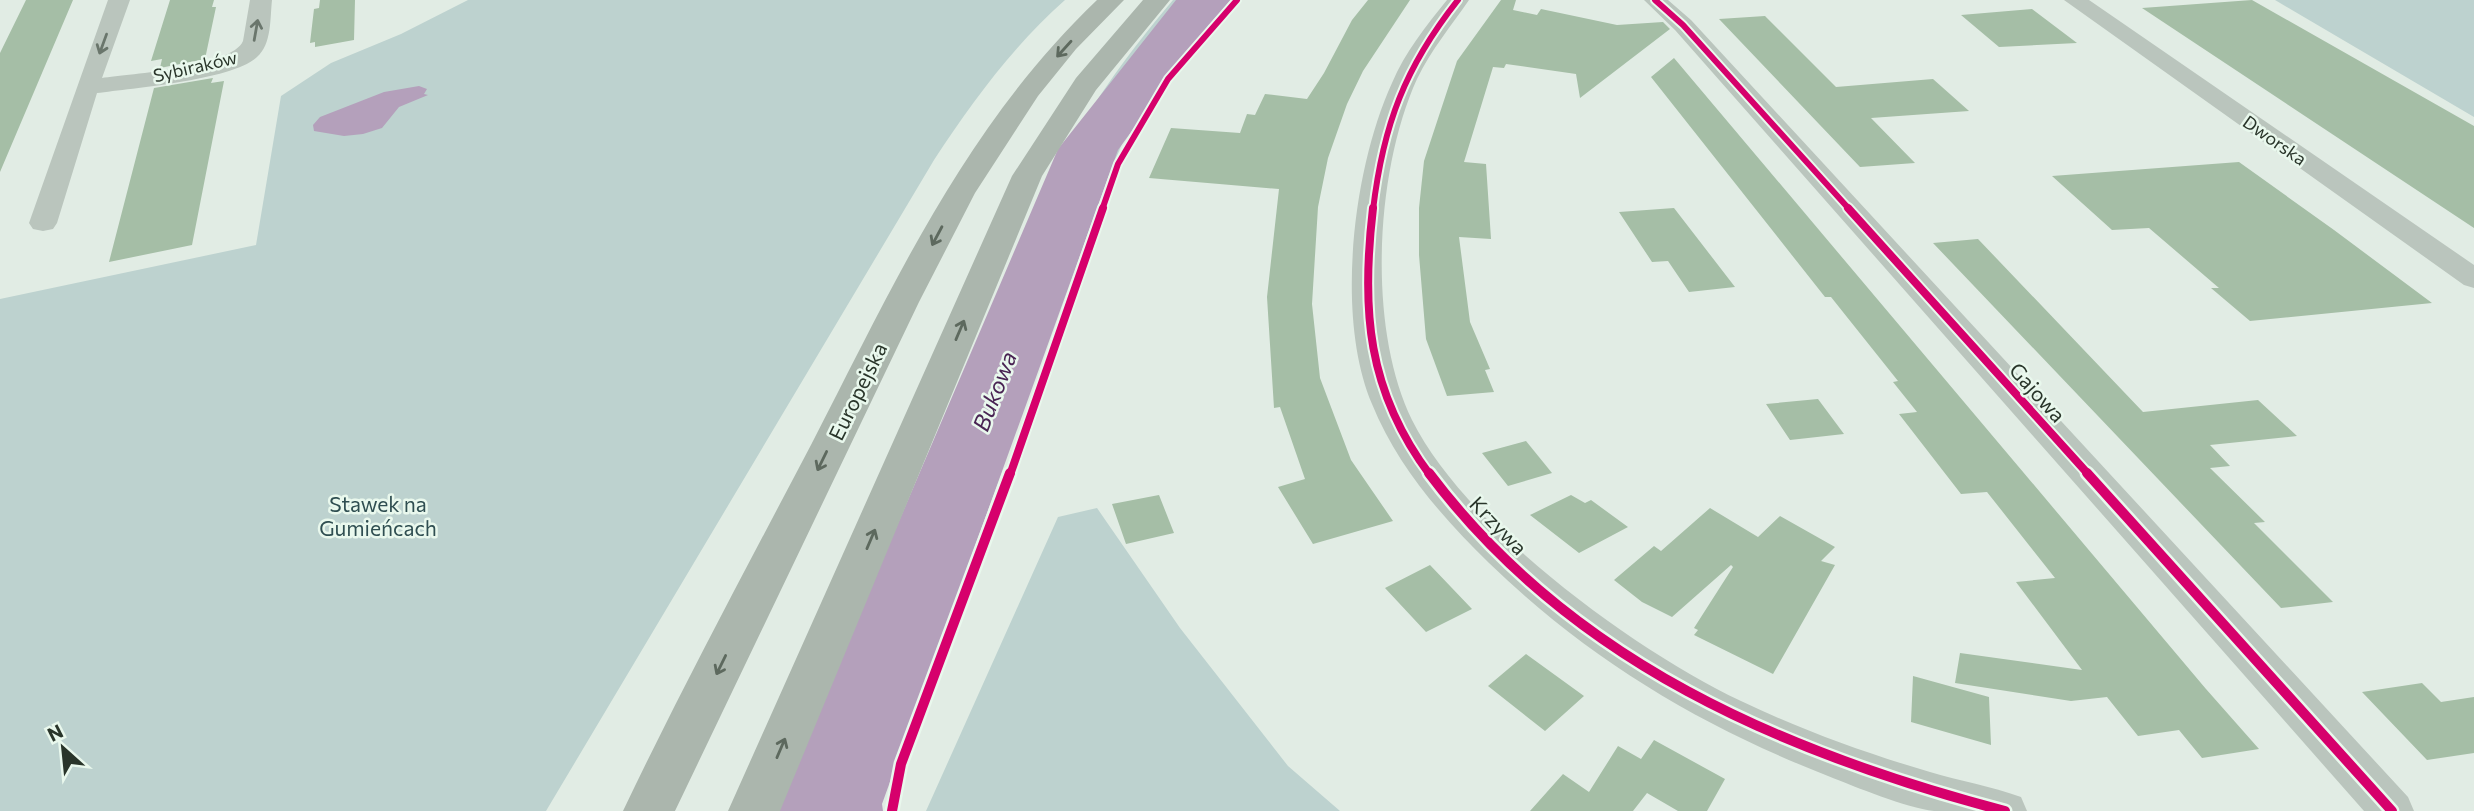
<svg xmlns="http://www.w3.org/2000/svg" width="2474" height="811" font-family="Commissioner,sans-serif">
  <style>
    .green { fill: #bdd2cf }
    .water { fill: #b4a0bb }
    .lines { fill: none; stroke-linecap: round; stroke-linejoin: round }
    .river { fill: #b4a0bb; fill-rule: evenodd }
    .building { fill: #a5bea6 }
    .minor { fill: #bac5bd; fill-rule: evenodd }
    .secondary { fill: #abb6ad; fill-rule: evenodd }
    .cycleway-far2-casing { stroke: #e9f8ed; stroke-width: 10 }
    .cycleway-far1-casing { stroke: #e9f8ed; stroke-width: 12 }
    .cycleway-casing { stroke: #e9f8ed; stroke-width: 15 }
    .cycleway-far2 { stroke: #d6006c; stroke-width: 6 }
    .cycleway-far1 { stroke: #d6006c; stroke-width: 8 }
    .cycleway { stroke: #d6006c; stroke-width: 10 }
    .oneway { stroke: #6a766c }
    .oneway2 { stroke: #5d695e }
    .labels { text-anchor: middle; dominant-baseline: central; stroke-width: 5; stroke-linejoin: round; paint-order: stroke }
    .far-street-label { font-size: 18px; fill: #29352a; stroke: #e9f8ed }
    .street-label { font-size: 21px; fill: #29352a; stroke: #e9f8ed }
    .park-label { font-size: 21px; fill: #2f4e51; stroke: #e9f8ed }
    .water-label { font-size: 23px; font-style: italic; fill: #492353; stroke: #e9f8ed }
  </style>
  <rect width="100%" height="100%" fill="#e1ece4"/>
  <path class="green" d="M468 0H1065C1013 46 972 102 934 160L546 811H0V299L256 245 281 96 331 63 401 34Z
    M1173 0H1230L1170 58 1141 96 1109 176 1052 177C1088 109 1123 59 1173 0Z
    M2275 0H2474V117Z
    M1097 508 1180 628 1288 766 1340 811H926L1058 517Z"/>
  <path class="water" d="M419 86 427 89 424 94 428 95 399 107 382 128 363 134 344 136 314 131 313 125 320 117 384 92Z"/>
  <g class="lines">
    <path class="river" d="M1176 0H1231L1209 25 1118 150 882 804 883 811H779L778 804 1058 149Z"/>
  </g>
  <path class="building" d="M26 0H73L0 172V53Z
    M170 0H214L212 7H216L205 59 160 68 162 59 151 61Z
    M320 0H355L354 40 315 47V42L310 43 314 9 319 8Z
    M1368 0H1410L1363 71 1347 104 1328 158 1318 207 1312 304 1320 378 1351 460 1393 521 1313 544 1278 487 1305 479 1280 407 1274 408 1267 297 1279 189 1149 178 1171 128 1240 133 1247 114 1255 115 1265 94 1307 99 1324 73 1352 20Z
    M1501 0H1516L1513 10 1537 15 1541 9 1617 25 1663 22 1670 29 1580 98 1576 74 1506 64 1504 68 1493 67 1464 162 1486 164 1491 239 1459 237 1470 322 1490 369 1485 370 1494 392 1447 396 1426 339 1419 255V208L1424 161 1457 61Z
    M2252 0 2474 126V228L2142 8Z
    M2032 9 2077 43 1999 47 1961 15Z
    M1765 16 1836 87 1933 79 1969 111 1871 118 1915 163 1860 167 1719 19Z
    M1674 58 2206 689 2259 749 2202 758 2179 730 2138 736 2107 697 2071 701 1955 683 1960 653 2082 670 2016 582 2055 578 1987 492 1961 494 1899 414 1917 412 1893 382 1898 381 1831 297H1825L1651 77Z
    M213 78 211 83 224 81 192 245 109 262 154 88Z
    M2239 162 2334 230 2432 303 2250 321 2211 288H2219L2149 228 2112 230 2052 176Z
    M1674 208 1735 287 1689 292 1668 261 1652 262 1619 212Z
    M1978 239 2143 412 2258 400 2297 436 2210 445 2230 466 2210 468 2265 522 2254 523 2333 602 2281 608 1933 243Z
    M1818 399 1844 434 1790 440 1766 404Z
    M1526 441 1552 473 1508 486 1482 453Z
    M1159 495 1174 533 1126 544 1112 504Z
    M1571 495 1585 503 1591 500 1628 527 1579 553 1530 515Z
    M1710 508 1758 537 1780 516 1835 547 1821 561 1835 565 1773 674 1694 635 1698 630 1694 628 1733 567 1731 565 1672 617 1642 602 1614 580 1654 546 1661 551Z
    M1430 565 1472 609 1426 632 1385 588Z
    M1526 654 1584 696 1545 731 1488 686Z
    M1913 676 1989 697 1991 745 1911 722Z
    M2422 683 2441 702 2474 697V753L2427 760 2362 692Z
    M1654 740 1725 779 1707 811H1678L1647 793 1633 811H1530L1563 774 1589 792 1618 746 1641 759Z"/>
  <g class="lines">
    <path class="minor" d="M108 0H130L102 78C130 74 232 67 243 41L250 0H272C270 18 272 44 257 57 232 80 133 88 97 93L57 223 53 229 43 231 33 229 29 223Z
      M1447 0H1469C1451 26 1431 50 1417 79 1375 171 1367 328 1412 420 1465 527 1634 650 1741 701 1802 730 1865 753 1930 772 1960 781 1991 786 2021 797L2027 811C1997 811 1965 811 1934 811 1906 808 1856 787 1828 776 1700 726 1588 659 1489 563 1442 517 1397 466 1372 404 1335 317 1353 168 1392 83 1405 52 1426 26 1447 0Z
      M1644 0H1668L1691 20 2408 797 2414 811H2364L1675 30Z
      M2064 0H2089L2474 265V288L2464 285Z"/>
    <path class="secondary" d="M1097 0H1124L1076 49 1038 96 975 193 919 302 675 811H623C682 687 748 565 812 443 894 284 965 126 1097 0Z
      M1143 0H1170L1096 90 1042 176 780 811H728L1012 176 1076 78Z"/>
    <g class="cycleway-far2-casing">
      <path id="cycleway-far2" d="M1655 0 1683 25 1850 210
        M1102 210 1118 164 1168 79 1237 0
        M1373 210C1383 125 1405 67 1458 0"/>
    </g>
    <g class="cycleway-far1-casing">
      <path id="cycleway-far1" d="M1373 208C1361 309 1367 391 1430 475
        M1848 208 2089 475
        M1010 475 1103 208"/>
    </g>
    <g class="cycleway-casing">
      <path id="cycleway" d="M1429 473C1571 662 1784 753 2005 811
        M2087 473 2392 811
        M892 811 901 764 1010 473"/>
    </g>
    <use href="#cycleway-far2" class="cycleway-far2"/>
    <use href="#cycleway-far1" class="cycleway-far1"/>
    <use href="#cycleway" class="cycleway"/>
  </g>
  <defs><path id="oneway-shaft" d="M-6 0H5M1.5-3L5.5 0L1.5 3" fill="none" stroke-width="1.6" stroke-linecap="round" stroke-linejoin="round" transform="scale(1.75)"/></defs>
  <g class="oneway">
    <use href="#oneway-shaft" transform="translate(256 30) rotate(-80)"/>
    <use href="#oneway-shaft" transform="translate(103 44) rotate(110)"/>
  </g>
  <g class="oneway2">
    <use href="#oneway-shaft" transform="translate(1064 49) rotate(132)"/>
    <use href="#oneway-shaft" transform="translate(937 236) rotate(118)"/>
    <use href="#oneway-shaft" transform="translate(960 330) rotate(-67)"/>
    <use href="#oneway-shaft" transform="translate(822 461) rotate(116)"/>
    <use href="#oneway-shaft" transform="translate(871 539) rotate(-67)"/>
    <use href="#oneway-shaft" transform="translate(721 665) rotate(116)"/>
    <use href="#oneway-shaft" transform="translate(781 748) rotate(-67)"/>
  </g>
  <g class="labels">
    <g class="far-street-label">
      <text transform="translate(195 66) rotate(-13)">Sybiraków</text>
      <text transform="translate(2275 140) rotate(35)">Dworska</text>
    </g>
    <g class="street-label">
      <text transform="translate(857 391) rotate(-64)">Europejska</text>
      <text transform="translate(2038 392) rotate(48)">Gajowa</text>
      <text transform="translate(1499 525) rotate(46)">Krzywa</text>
    </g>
    <g class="park-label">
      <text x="378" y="503">Stawek na<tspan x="378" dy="24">Gumieńcach</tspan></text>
    </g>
    <g class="water-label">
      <text transform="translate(994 391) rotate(-69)">Bukowa</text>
    </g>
  </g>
  <g transform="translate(63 748) rotate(333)" stroke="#e9f8ed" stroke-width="5" paint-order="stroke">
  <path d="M0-5L12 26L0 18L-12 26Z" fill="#29352a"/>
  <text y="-10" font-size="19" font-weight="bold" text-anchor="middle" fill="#29352a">N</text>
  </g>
</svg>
